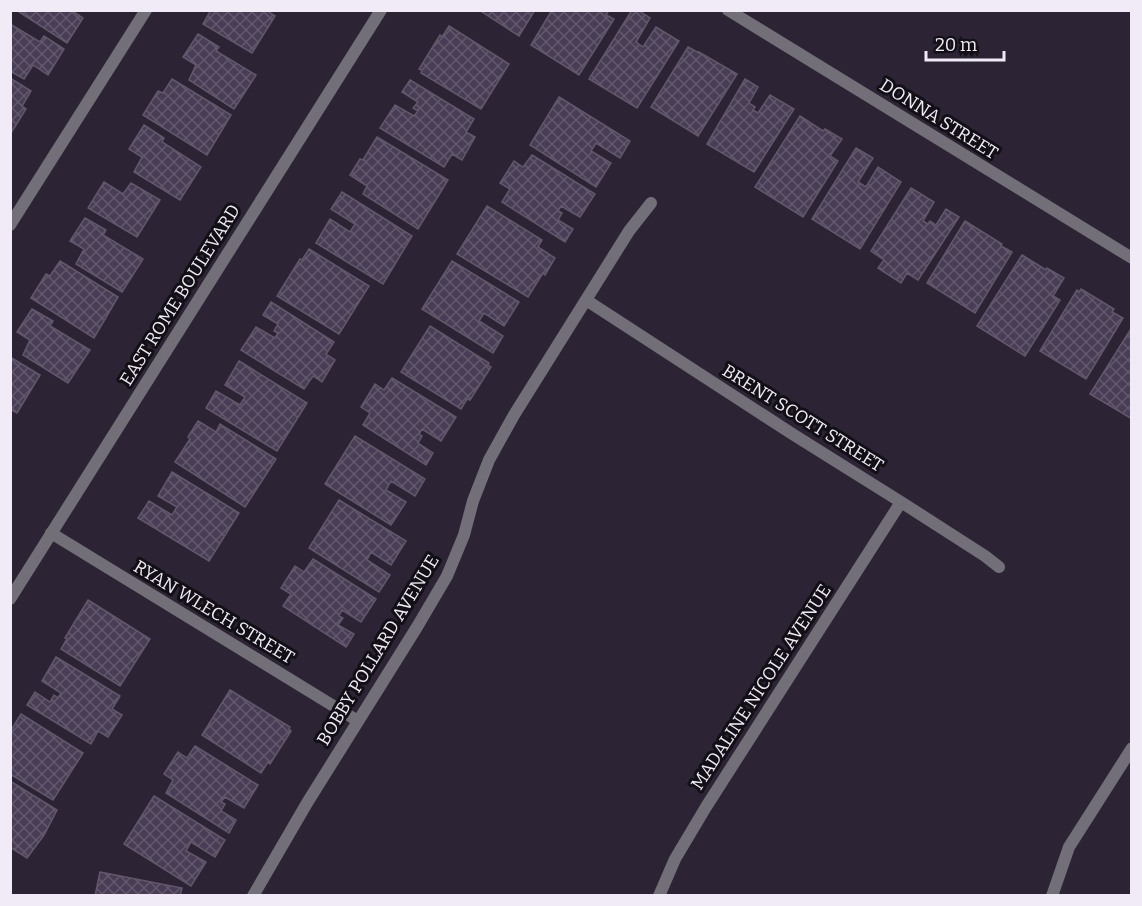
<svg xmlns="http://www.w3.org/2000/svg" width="1142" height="906" font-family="Bitter,serif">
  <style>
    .building { fill: url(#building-cross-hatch); stroke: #62586b; stroke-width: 1.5 }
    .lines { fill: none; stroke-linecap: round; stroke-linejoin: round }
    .minor { stroke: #736f78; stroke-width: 12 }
    .tertiary { stroke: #736f78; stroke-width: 12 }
    .labels { text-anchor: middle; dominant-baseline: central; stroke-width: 6; stroke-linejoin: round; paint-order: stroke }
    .street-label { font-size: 18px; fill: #f0ebf6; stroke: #120f16 }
  </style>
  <defs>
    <pattern id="building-cross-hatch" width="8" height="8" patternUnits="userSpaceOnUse" patternTransform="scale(1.5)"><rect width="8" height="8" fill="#493c55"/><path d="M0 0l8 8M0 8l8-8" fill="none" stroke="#64586e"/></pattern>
  </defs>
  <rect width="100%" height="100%" fill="#2c2434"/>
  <path class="building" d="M16 10H75L74 12 83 18 67 43Z
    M211 10H266L275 16 252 53 203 24Z
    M479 10H535L519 36Z
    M552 10H609L606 15 614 19 579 75 531 45Z
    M632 10H638L650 18 636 42 643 47 656 27 679 41 637 108 589 79Z
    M10 24 40 42 44 36 64 49 48 75 33 65 24 79 10 71Z
    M449 26 509 64 481 109 421 73 422 70 419 69 440 35 442 37Z
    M198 34 219 47 216 51 256 75 234 109 189 80 196 65 183 57Z
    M688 47 699 53V52L737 74 698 136 651 107Z
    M10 78 31 91 22 106 26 109 11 133Z
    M172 79 231 115 207 155 143 115 158 91 163 93Z
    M745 79 758 87 749 103 755 107 753 110 758 113 770 95 794 109 754 172 707 144Z
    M410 80 474 119 466 132 475 137 462 160 452 154 444 167 380 128 395 105 414 116 418 111 413 108 418 102 402 92Z
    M559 97 630 141 620 158 596 143 591 151 611 163 596 187 530 145Z
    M800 116 823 131 825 129 842 139 830 156 838 161 803 217 755 187Z
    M144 125 164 138 162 142 201 167 180 200 134 172 142 157 129 149Z
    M377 137 448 180 418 229 363 194 367 186 350 175 360 159 363 160Z
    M856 148 873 158 858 182 866 187 878 167 901 182 860 249 812 219Z
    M532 155 595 194 580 217 561 206 558 211 562 213 558 220 573 229 565 242 502 202 510 189 500 183 514 161 523 167Z
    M104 182 123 194 131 183 160 200 137 237 88 208Z
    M911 188 934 202 923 221 928 224 930 221 936 225 946 209 959 217 918 280 907 273 901 283 878 268 884 260 871 251Z
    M342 192 412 236 383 284 316 243 330 219 350 232 355 224 331 209Z
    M487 206 542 240 538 247 555 258 545 275 543 273 528 297 457 254Z
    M85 218 106 230 103 235 143 259 122 292 76 264 84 249 70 241Z
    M965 221 1002 244 1001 246 1012 252 975 313 927 283Z
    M309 249 369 286 339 334 277 296 300 259 302 260Z
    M1022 255 1046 270 1047 268 1064 278 1053 296 1060 300 1025 356 977 326Z
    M60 261 118 297 94 338 31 298 46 274 50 276Z
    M452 261 519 302 504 326 484 313 479 321 503 336 493 353 422 309Z
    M1081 289 1114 309 1112 312 1123 318 1086 379 1040 351 1077 290 1079 292Z
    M271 302 334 342 326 354 335 360 322 382 313 376 304 389 241 350 256 327 275 338 278 333 274 331 278 324 263 315Z
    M32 309 53 321 50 326 90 350 68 383 23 355 30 340 17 332Z
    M430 326 489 363 488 365 491 367 470 400 467 399 461 409 401 372Z
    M1132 327V419L1090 394Z
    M10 357 40 375 17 413 10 409Z
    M239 361 307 403 277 451 206 408 216 391 240 405 245 397 225 385Z
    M392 378 456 417 441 441 422 429 419 434 422 436 418 443 433 453 426 465 363 425 370 413 361 407 375 384 384 390Z
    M198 421 216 432 220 424 276 459 245 507 175 462 190 439 188 437Z
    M355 436 425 479 415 496 391 481 386 490 406 502 391 525 325 484Z
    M172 472 239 513 209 561 138 518 149 501 172 515 177 507 158 496Z
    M339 500 406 541 391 565 371 552 367 560 390 575 379 592 309 548Z
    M313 559 376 599 361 622 342 610 339 616 343 618 338 625 354 634 346 647 283 606 291 594 281 588 295 566 304 572Z
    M88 600 150 639 120 686 61 649 67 639 65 638Z
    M56 657 120 696 112 709 122 715 108 737 98 731 91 744 27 705 35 692 50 702 54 695 58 698 61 693 42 681Z
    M230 690 290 727 289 729 291 731 270 764 268 762 261 773 202 735Z
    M21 714 83 753 53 800 10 774V732Z
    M195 746 258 785 244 808 225 797 221 802 225 804 221 811 236 820 229 833 166 793 173 780 164 774 178 752 187 758Z
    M10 781 57 810 44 835 27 858 10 847Z
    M154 796 225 840 215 857 191 842 186 851 206 862 191 886 124 844Z
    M100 872 182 888 180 896H95Z"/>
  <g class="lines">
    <path class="minor" d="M10 225 146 10
      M586 300 794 435 901 502 985 556 999 567
      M51 533 358 721
      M253 896 307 803 417 627 447 576 464 535 473 501 489 460 514 415 629 231 651 203
      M659 896 675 859 706 807 901 502
      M1052 896 1069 847 1132 748"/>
    <path class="tertiary" d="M728 10 1132 258
      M10 599 381 10"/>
  </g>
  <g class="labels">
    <g class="street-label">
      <text transform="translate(939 119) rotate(32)">DONNA STREET</text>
      <text transform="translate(180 295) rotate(-58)">EAST ROME BOULEVARD</text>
      <text transform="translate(803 418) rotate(32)">BRENT SCOTT STREET</text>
      <text transform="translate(214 612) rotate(31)">RYAN WLECH STREET</text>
      <text transform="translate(378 650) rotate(-59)">BOBBY POLLARD AVENUE</text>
      <text transform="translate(761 687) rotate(-57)">MADALINE NICOLE AVENUE</text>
    </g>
  </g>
  <rect width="1142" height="906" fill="none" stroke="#f0ebf6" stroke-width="24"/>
  <path d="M926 51v9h78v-9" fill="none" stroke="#f0ebf6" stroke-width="3"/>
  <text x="935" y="51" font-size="18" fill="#f0ebf6" stroke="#120f16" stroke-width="4.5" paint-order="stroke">20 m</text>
</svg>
